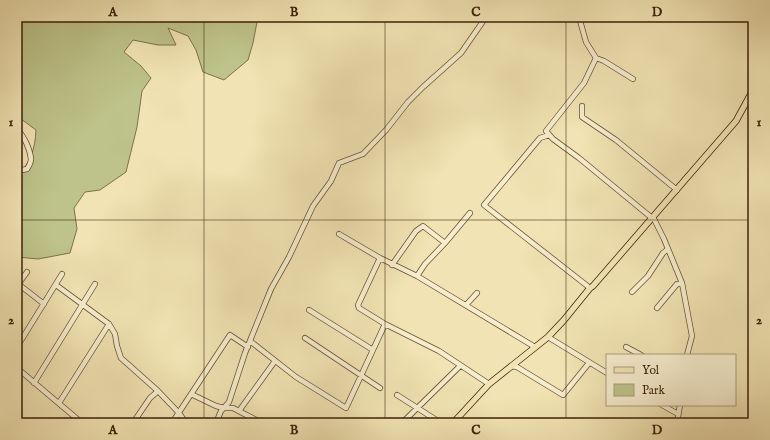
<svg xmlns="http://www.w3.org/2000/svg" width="770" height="440" font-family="'IM FELL English',serif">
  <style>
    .green { fill: #bdc38a; stroke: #7c7248 }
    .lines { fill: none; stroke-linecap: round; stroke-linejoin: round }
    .minor-casing { stroke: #695132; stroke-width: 6 }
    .major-casing { stroke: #3c2007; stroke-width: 7 }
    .minor { stroke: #f6edce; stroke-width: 4.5 }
    .major { stroke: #f1e3b3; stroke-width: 5.5 }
    .grid { fill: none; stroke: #3c2007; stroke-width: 1; stroke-opacity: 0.55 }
    .neatline { fill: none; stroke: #3c2007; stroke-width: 1.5 }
    .grid-label { font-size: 13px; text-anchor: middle; font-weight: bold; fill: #3c2007 }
  </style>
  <rect width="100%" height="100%" fill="#f1e3b3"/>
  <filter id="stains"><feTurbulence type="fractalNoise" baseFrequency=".005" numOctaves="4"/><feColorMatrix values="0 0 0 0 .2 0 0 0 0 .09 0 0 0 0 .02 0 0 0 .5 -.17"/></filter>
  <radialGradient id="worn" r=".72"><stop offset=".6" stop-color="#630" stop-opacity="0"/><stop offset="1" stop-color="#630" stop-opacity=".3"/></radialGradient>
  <path class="green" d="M17 17H258L253 43 248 60 224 80 203 72 196 50 188 36 168 28 176 45H158L133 40 124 52 141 66 151 78 142 91 137 127 126 172 100 190 85 192 74 208 77 229 70 253 38 259 17 257V176C31 162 35 149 36 130L21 119 17 120Z"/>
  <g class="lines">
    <g class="minor-casing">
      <path id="minor" d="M579 17 586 42 596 58 604 61 633 79
        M596 58 584 83 546 131 553 139 579 158 652 218
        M582 106V117L616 140 677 190
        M17 129C24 136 30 149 31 159 31 162 29 166 27 169L17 171
        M549 135 540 138 484 205 590 288
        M653 217 664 239 682 283 692 336 687 355
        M339 234 380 258 417 276 535 347
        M380 258 358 305 359 308 385 324 439 351 489 384
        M392 265 416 231 423 226 445 243
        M417 276 425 264 445 243 470 213
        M17 283 44 304
        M56 285 109 324 115 334 117 346 121 358 158 391 179 413 186 423
        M17 286 27 272
        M632 292 648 276 663 253 668 249
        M466 305 477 293
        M657 308 677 284 682 283
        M309 310 373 350
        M548 337 607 373
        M305 338 380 388
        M250 341 296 377 346 408 385 324
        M17 347 62 274
        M626 347 641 355
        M511 366 517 367 563 395 589 363
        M17 368 82 423
        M34 383 95 284
        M191 394 216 406 224 408H233L262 423
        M397 395 441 423
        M59 403 109 324
        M662 405 678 414
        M239 411 275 361
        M133 423 150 398 158 391
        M172 423 230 335 248 347
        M216 423 221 411 229 402 245 353 271 289 289 257 313 206 331 181 339 163 363 154 386 130 408 102 423 87 461 53 486 17
        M402 423 460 366
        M677 423 680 405"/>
    </g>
    <g class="major-casing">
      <path id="major" d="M453 423 489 384 548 337 564 320 590 288 593 286 736 121 753 90"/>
    </g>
    <use href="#minor" class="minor"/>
    <use href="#major" class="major"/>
  </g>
  <path class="grid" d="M204 17V423M385 17V423M566 17V423M17 220H753"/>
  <rect width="770" height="440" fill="none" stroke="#f1e3b3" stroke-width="44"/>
  <rect x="606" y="354" width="130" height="52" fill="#f6edce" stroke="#ac9b7e"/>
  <rect x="614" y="367" width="20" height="6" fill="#f1e3b3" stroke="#ac9b7e"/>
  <text x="642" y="374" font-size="12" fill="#3c2007">Yol</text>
  <rect x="614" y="384" width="20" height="12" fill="#bdc38a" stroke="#ac9b7e"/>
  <text x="642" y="394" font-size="12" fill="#3c2007">Park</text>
  <rect x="22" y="22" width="726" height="396" class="neatline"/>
  <g class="grid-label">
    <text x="113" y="16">A</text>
    <text x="294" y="16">B</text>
    <text x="476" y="16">C</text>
    <text x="657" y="16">D</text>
    <text x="11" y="126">1</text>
    <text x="759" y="126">1</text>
    <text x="11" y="324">2</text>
    <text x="759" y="324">2</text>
    <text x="113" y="434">A</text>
    <text x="294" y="434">B</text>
    <text x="476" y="434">C</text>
    <text x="657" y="434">D</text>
  </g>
  <rect width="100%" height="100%" filter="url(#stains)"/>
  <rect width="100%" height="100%" fill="url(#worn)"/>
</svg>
